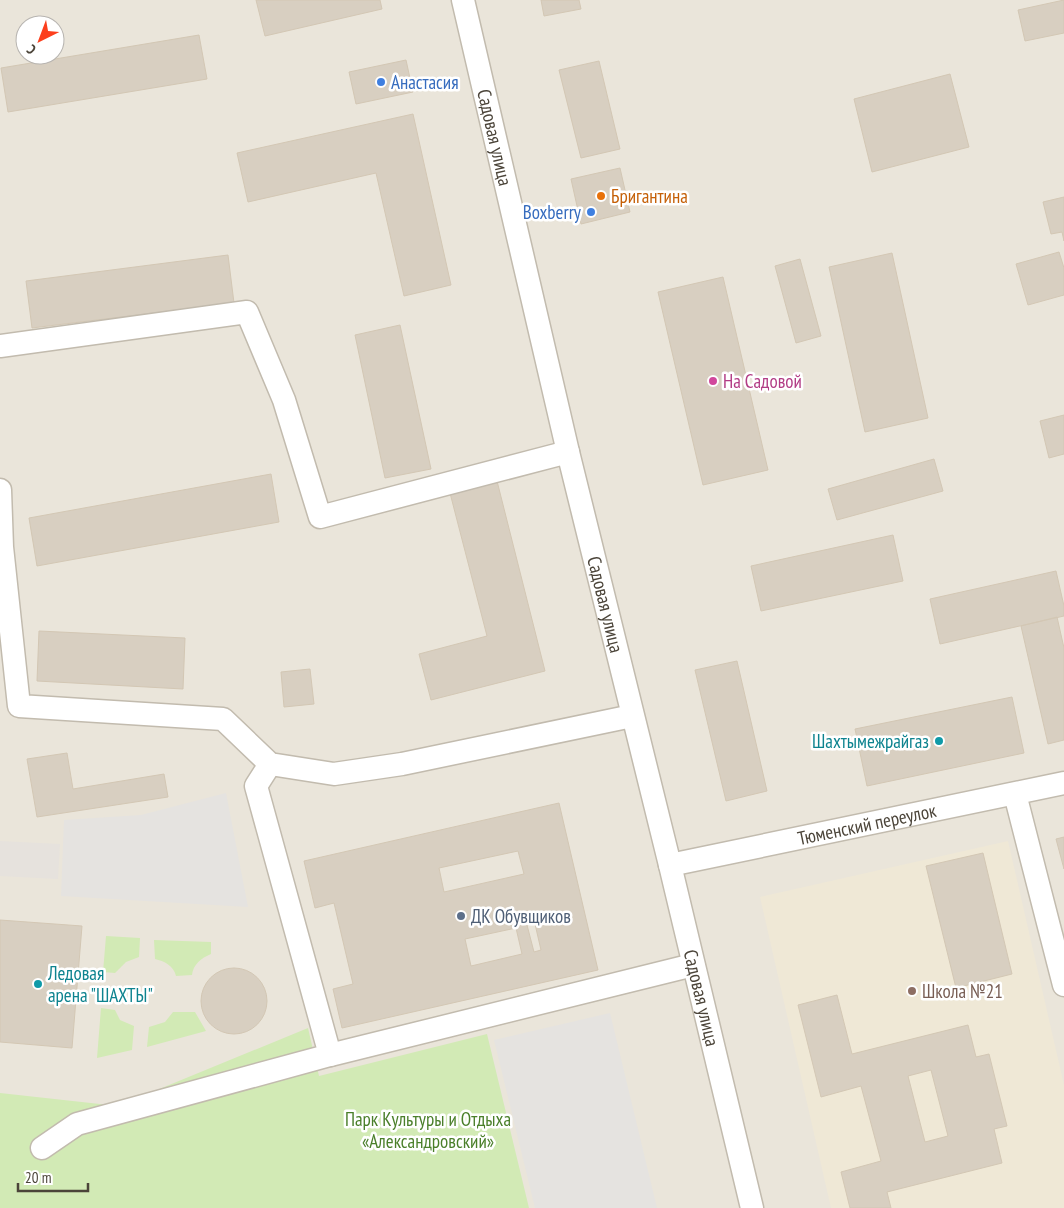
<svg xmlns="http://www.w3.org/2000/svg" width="1064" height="1208" font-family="'PT Sans Narrow',sans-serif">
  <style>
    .residential { fill: #eae5da; fill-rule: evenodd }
    .industrial { fill: #e6e2dd }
    .education { fill: #efe8d6 }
    .green { fill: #d2eab5 }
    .parking { fill: #e5e3e0 }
    .building { fill: #d8cfc1; stroke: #d3c7b4; fill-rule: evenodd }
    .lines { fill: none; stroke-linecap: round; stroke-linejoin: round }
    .minor-casing { stroke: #c2bbae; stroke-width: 25 }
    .minor { stroke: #fff; stroke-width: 22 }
    .shop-dot { fill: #3f7fe0; stroke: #fff; stroke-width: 2 }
    .food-dot { fill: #e8710a; stroke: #fff; stroke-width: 2 }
    .hotel-dot { fill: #d1479c; stroke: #fff; stroke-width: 2 }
    .culture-dot { fill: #0f9aa8; stroke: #fff; stroke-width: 2 }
    .service-dot { fill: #5c6f8a; stroke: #fff; stroke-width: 2 }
    .education-dot { fill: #8d6e63; stroke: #fff; stroke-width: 2 }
    .labels { text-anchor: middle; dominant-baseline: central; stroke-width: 5; stroke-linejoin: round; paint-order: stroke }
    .shop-label { font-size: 19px; fill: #366cbe; stroke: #fff; text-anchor: start }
    .street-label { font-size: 19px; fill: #4b4439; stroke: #fff }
    .food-label { font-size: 19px; fill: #c56008; stroke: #fff; text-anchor: start }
    .hotel-label { font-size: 19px; fill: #b23c85; stroke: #fff; text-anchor: start }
    .culture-label { font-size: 19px; fill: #0d838f; stroke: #fff; text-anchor: end }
    .service-label { font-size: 19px; fill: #4e5e75; stroke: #fff; text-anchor: start }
    .education-label { font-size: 19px; fill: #785e54; stroke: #fff; text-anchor: start }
    .park-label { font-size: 19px; fill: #4a7f2a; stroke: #fff }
  </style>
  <rect width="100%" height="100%" fill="#f6f3ec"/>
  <path class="residential" d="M0 0H1064V1208H0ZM25 25H55V55H25Z"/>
  <path class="industrial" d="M0 841 60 844 58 879 0 876Z"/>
  <path class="education" d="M1008 841 1064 1085V1208H831L760 897Z"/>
  <path class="green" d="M106 936 140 938 139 957 126 962 115 973 103 972Z
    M154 940 211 942V954C201 958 193 965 192 975L176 976C174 966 164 961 155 959Z
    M101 1008 115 1010 120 1020 134 1026 132 1050 97 1058Z
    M173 1012H195L206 1031 147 1047 149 1027 165 1022Z
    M308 1028 319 1076 487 1034 529 1208H0V1093L118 1106Z"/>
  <path class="parking" d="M226 793 248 907 61 896 64 820 141 815Z
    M610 1013 657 1208H535L494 1040Z"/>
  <path class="building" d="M256 0H380L382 9 265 36Z
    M541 0H579L581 9 544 16Z
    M1064 0V33L1025 41 1018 10Z
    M199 35 207 79 8 112 1 68Z
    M406 60 413 92 356 104 349 72Z
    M599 61 620 149 581 158 559 70Z
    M950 74 969 147 872 172 854 99Z
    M413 114 451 285 404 296 376 173 248 202 237 153Z
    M620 168 630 212 581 224 571 179Z
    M1064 197V241L1062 232 1051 234 1043 202Z
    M1059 252 1064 268V295L1028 305 1016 264Z
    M892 253 928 418 865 432 829 267Z
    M228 255 234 303 32 328 26 281Z
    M800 259 821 336 796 343 775 266Z
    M723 277 768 470 703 485 658 292Z
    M400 325 431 469 385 478 355 335Z
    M1064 415V454L1049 458 1040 421Z
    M934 459 943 491 837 520 828 489Z
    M271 474 279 522 37 566 29 518Z
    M497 481 545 671 431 700 419 654 487 636 450 493Z
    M893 535 903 581 761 611 751 566Z
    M1056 571 1064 606V616L940 644 930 599Z
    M1057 617 1064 648V740L1048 744 1021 626Z
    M39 631 185 638 183 689 37 681Z
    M737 661 767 791 726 801 695 670Z
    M310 669 314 704 284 707 281 672Z
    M1012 697 1024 753 867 786 855 729Z
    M67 753 73 789 164 774 168 797 37 817 27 759Z
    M559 803 598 970 342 1028 333 989 353 984 334 903 315 908 304 861ZM518 851 524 874 444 892 439 868ZM535 924 541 950 534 952 527 925ZM516 928 522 954 471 966 465 939Z
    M1064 837V869L1056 839Z
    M983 853 1012 974 956 988 926 866Z
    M0 920 82 926 72 1048 0 1042Z
    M201 1001a33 33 0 1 1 66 0a33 33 0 1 1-66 0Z
    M837 995 852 1054 968 1025 976 1057 989 1054 1007 1126 994 1129 1002 1163 887 1192 891 1208H850L841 1172 881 1161 861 1086 821 1097 798 1005ZM931 1070 948 1136 925 1142 908 1076Z"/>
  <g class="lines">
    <g class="minor-casing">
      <g id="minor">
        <path id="s1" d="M463 0 568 452 670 865 752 1208"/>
        <path d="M0 346 247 312 284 400 320 517 568 452"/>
        <path d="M0 490 2 547 19 706 223 719 270 764 334 774 402 764 632 716"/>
        <path d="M1015 794 1064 985"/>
        <path id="s2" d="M670 865 1064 783"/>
        <path d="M330 1055 693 965"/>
        <path d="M42 1148 77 1124 330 1055 256 786 270 764"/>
      </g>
    </g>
    <use href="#minor" class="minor"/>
  </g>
  <g class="shop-dot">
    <circle cx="381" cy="82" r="5"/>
    <circle cx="591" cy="212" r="5"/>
  </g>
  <circle class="food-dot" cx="601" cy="196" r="5"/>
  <circle class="hotel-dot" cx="713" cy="381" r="5"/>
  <g class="culture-dot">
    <circle cx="939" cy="741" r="5"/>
    <circle cx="38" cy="984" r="5"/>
  </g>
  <circle class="service-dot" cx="461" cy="916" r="5"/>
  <circle class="education-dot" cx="912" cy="991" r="5"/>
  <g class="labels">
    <g class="shop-label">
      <text x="391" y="82">Анастасия</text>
      <text x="581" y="212" text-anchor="end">Boxberry</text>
    </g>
    <g class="street-label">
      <text stroke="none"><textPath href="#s1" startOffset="141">Садовая улица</textPath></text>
      <text stroke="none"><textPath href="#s1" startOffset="621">Садовая улица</textPath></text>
      <text stroke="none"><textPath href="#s2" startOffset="201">Тюменский переулок</textPath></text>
      <text stroke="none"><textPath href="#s1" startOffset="1026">Садовая улица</textPath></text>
    </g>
    <g class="food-label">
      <text x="611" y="196">Бригантина</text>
    </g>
    <g class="hotel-label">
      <text x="723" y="381">На Садовой</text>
    </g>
    <g class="culture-label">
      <text x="929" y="741">Шахтымежрайгаз</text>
      <text x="48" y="973" text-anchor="start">Ледовая<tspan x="48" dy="22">арена "ШАХТЫ"</tspan></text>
    </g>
    <g class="service-label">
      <text x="471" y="916">ДК Обувщиков</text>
    </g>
    <g class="education-label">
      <text x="922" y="991">Школа №21</text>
    </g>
    <g class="park-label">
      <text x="428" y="1119">Парк Культуры и Отдыха<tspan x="428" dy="22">«Александровский»</tspan></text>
    </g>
  </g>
  <g transform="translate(40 40) rotate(222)"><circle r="24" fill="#ffffff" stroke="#b7b4b0"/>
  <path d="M0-4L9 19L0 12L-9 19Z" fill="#fc3f1d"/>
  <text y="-8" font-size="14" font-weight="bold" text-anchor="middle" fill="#4b4439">С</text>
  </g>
  <path d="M18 1183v8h70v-8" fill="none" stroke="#4b4439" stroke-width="2.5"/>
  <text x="25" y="1183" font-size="15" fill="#4b4439" stroke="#ffffff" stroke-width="4" paint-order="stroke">20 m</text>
</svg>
